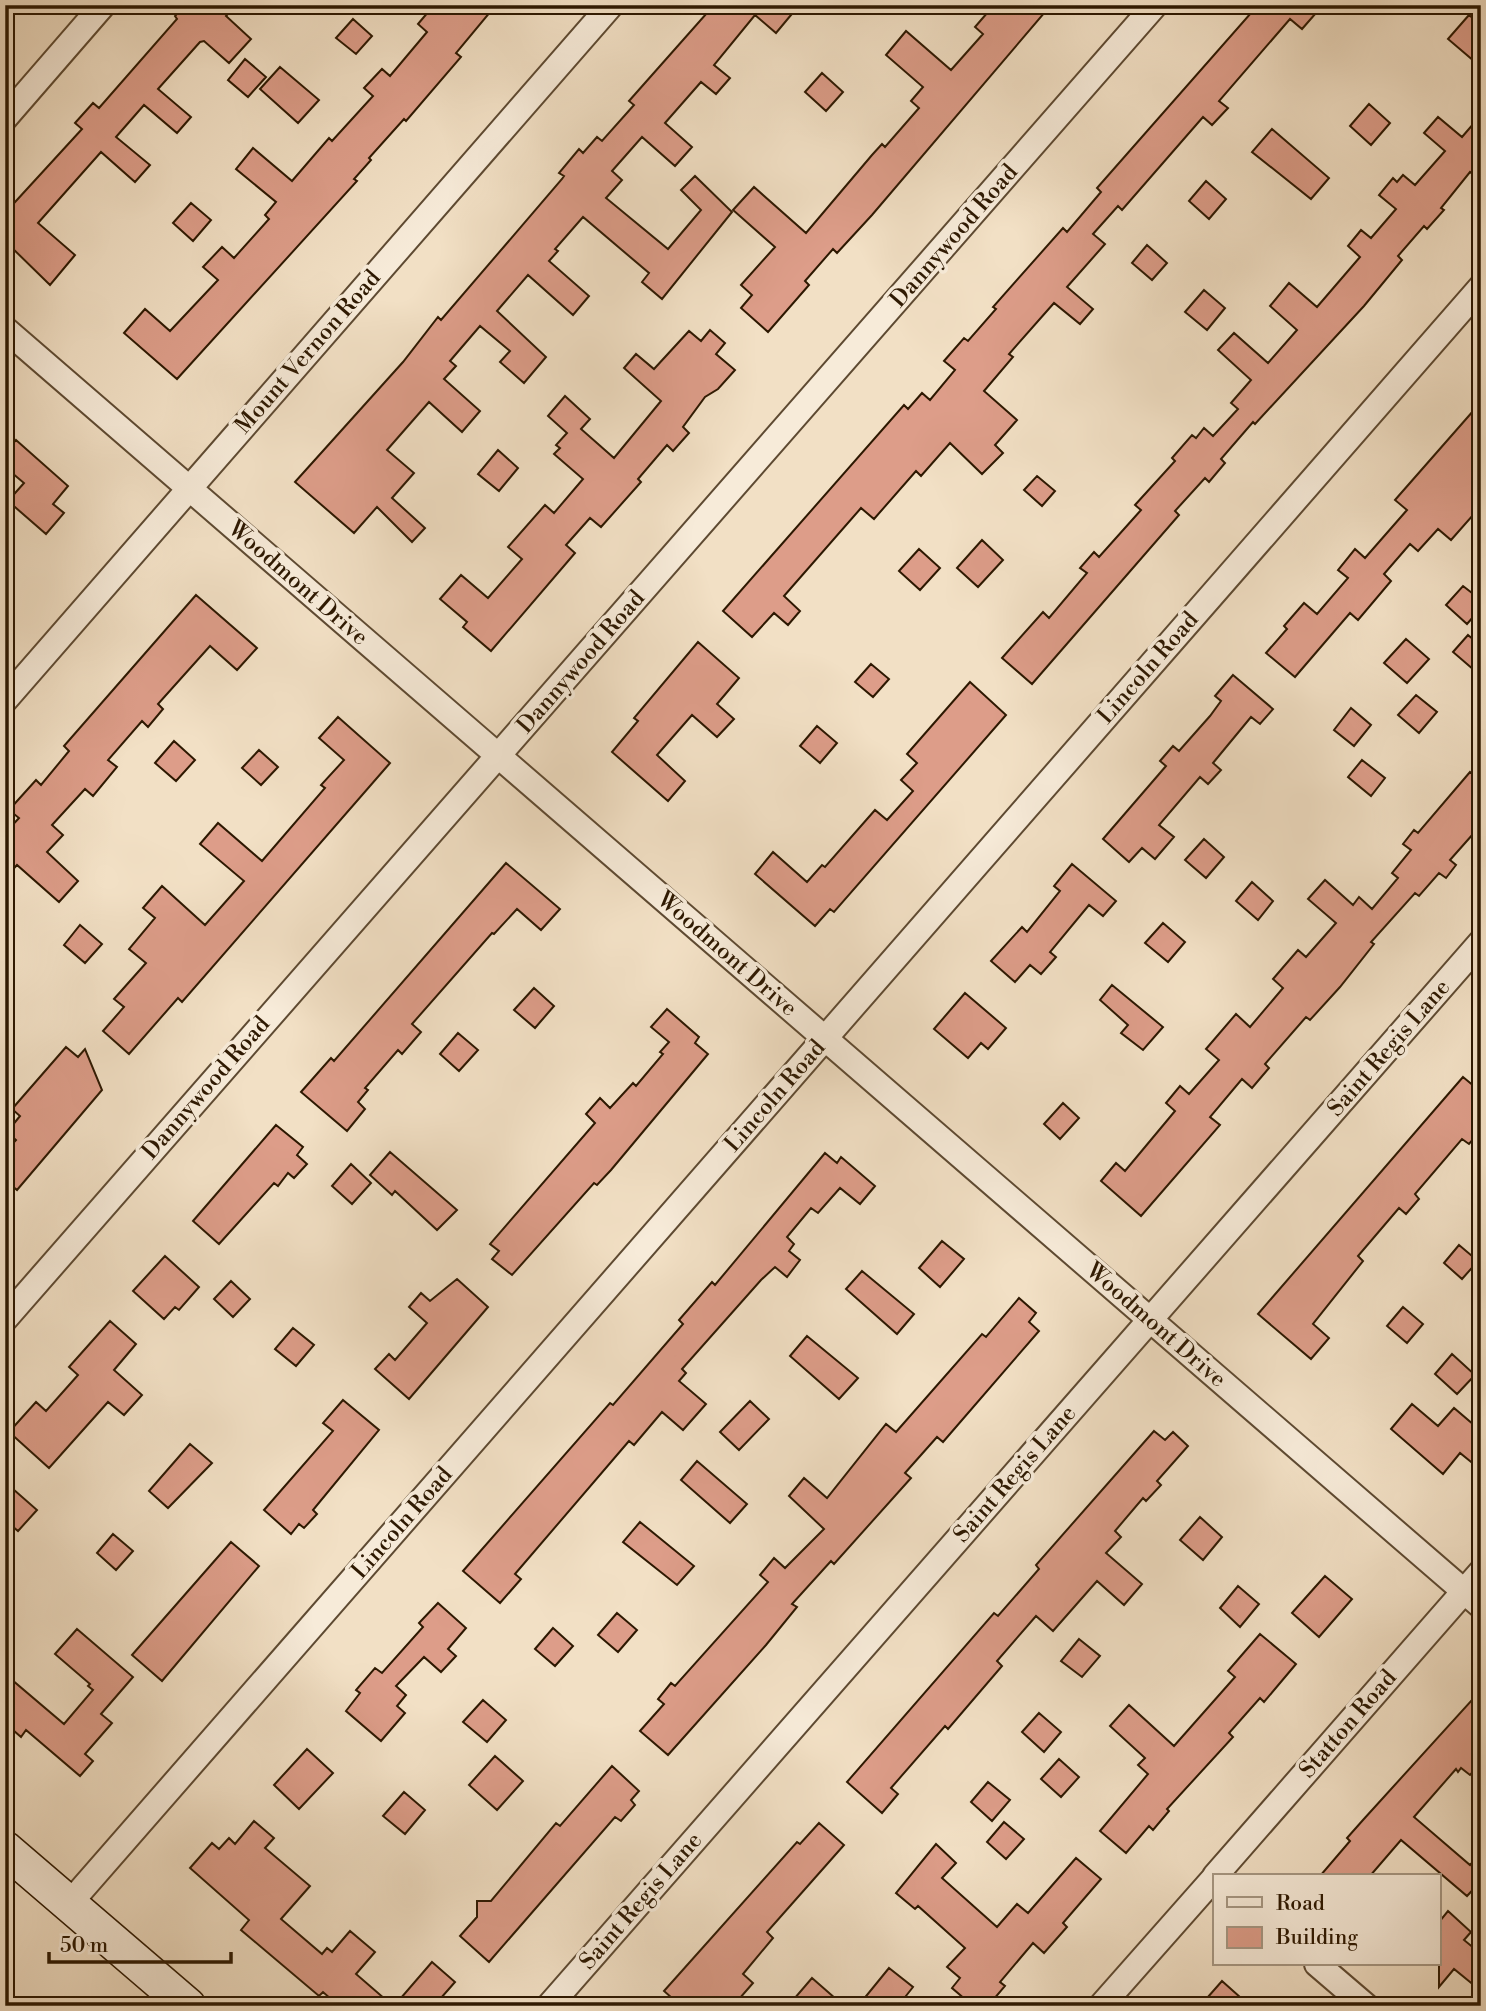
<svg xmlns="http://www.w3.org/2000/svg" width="1486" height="2011" font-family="'Libre Bodoni',serif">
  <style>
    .building { fill: #dd9d89; stroke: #2d1801; stroke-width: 2 }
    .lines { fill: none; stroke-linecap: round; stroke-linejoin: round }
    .street-casing { stroke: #5e4a32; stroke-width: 28 }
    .secondary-casing { stroke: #2d1801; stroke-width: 38 }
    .street { stroke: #f7ebd9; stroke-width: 24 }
    .secondary { stroke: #f7ebd9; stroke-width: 35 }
    .labels { text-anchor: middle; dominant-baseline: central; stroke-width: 7; stroke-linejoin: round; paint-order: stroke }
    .street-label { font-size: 23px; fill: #2d1801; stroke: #f7ebd9 }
  </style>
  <rect width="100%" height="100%" fill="#f2e0c5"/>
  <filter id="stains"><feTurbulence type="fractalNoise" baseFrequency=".00286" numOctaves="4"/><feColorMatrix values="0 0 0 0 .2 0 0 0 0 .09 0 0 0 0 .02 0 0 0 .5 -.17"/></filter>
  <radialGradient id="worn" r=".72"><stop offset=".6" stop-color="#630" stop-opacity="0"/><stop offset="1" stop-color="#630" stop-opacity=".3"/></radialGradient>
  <path class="building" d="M185 5H236L226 16 251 39 229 63 204 41 200 42 158 89 191 117 177 133 144 105 116 137 150 165 135 182 101 152 38 223 75 255 50 285 5 241V213L82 129 75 123 93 103 99 108 177 19 175 16Z
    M434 5H496L456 53 461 57 406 121 404 119 369 158 371 160 354 179 357 181 177 379 124 333 145 309 170 331 218 280 203 267 222 247 234 258 269 219 265 215 276 202 236 169 253 148 292 181 329 138 332 141 373 96 364 88 382 69 390 76 427 32 418 24Z
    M714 5H780L791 15 776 33 755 15 714 65 730 78 716 94 701 82 665 123 692 147 675 166 642 137 612 171 622 180 606 198 668 249 701 210 681 190 695 176 732 212 662 299 642 282 649 273 583 217 555 249 558 251 549 261 589 296 573 315 528 275 497 311 546 357 524 383 500 362 510 351 480 326 450 361 456 366 444 379 480 411 462 432 429 402 387 450 414 473 392 498 425 528 412 542 377 507 354 533 295 482 403 362 438 317 441 320 562 179 564 176 559 173 579 149 583 153 597 137 602 141 634 105 629 101Z
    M994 5H1051L872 215 837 253 833 249 805 281 809 285 768 332 741 308 752 295 741 285 775 247 733 210 754 187 806 233 872 155 882 144 885 147 919 108 911 101 923 87 886 55 906 31 951 70 983 34 975 27Z
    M1258 5H1323L1302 29 1290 19 1219 101 1228 108 1212 125 1203 117 1122 210 1118 206 1093 234 1105 244 1067 287 1093 309 1080 324 1054 303 1009 354 1013 357 984 391 1017 420 995 445 1003 453 982 474 950 443 921 476 916 471 874 519 861 508 784 596 800 611 788 625 774 613 752 637 723 611 904 405 908 409 922 393 930 400 955 370 944 361 964 338 968 341 996 309 993 307 1063 228 1067 232 1101 192 1097 188Z
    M1469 15 1481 25V67L1448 39Z
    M353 19 372 36 356 54 336 38Z
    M245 59 266 77 248 97 228 80Z
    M280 67 319 100 298 123 260 89Z
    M822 73 843 92 826 111 805 92Z
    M1369 104 1390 123 1371 145 1350 126Z
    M1481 115V181L1470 172 1441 208 1444 210 1427 229 1424 226 1398 256 1402 260 1364 306 1255 424 1253 422 1221 459 1225 463 1209 482 1205 478 1175 511 1179 515 1032 684 1002 658 1043 612 1049 618 1087 573 1080 568 1094 552 1099 557 1141 510 1135 505 1175 461 1172 458 1192 435 1196 438 1204 428 1213 436 1238 409 1231 403 1251 380 1218 350 1234 333 1268 363 1297 330 1270 306 1289 283 1317 307 1360 257 1348 246 1361 230 1371 238 1396 209 1379 195 1393 178 1397 182 1403 175 1415 185 1445 151 1424 133 1438 117 1462 137Z
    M1272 129 1329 178 1311 199 1252 152Z
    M1206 181 1226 199 1209 219 1189 201Z
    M191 203 211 220 193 241 173 223Z
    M1147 245 1167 263 1152 280 1132 263Z
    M1204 290 1225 308 1207 330 1185 312Z
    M710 330 725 343 716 354 735 370 718 389 705 397 683 427 689 433 673 451 667 445 638 479 641 482 601 527 590 518 566 545 575 553 491 651 463 627 467 622 440 599 461 575 488 598 522 559 508 547 545 505 554 513 583 479 554 454 560 448 556 445 567 433 548 416 565 396 590 419 581 429 614 458 661 401 624 368 636 354 654 369 689 331 701 341Z
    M1481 402V506L1451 540 1438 529 1418 551 1410 544 1384 574 1391 581 1358 620 1350 613 1295 677 1266 653 1287 629 1284 626 1304 603 1317 614 1348 578 1338 570 1355 549 1365 558 1407 510 1395 500Z
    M16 440 68 486 53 504 64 513 46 534 8 501 24 483 5 467V452Z
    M498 450 518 468 499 491 478 474Z
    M1037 476 1055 491 1042 506 1024 490Z
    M982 540 1003 560 978 587 957 568Z
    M919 549 940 568 920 590 899 571Z
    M1463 586 1481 600V608L1467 624 1446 605Z
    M196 595 257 648 237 670 210 646 158 704 163 709 148 727 142 721 108 760 117 767 93 796 85 789 52 825 63 835 47 852 78 881 59 902 17 865 5 878V833L19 818 9 810 36 780 41 785 69 751 64 746Z
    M1468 635 1481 646V676L1453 652Z
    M1406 639 1429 659 1407 683 1384 663Z
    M698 642 739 678 717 704 734 719 717 737 692 715 657 755 685 781 668 801 612 752 638 721 634 718Z
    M871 664 889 679 873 697 855 682Z
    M1233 675 1273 709 1260 724 1251 717 1213 763 1221 770 1208 784 1200 777 1159 825 1174 837 1155 859 1142 848 1129 862 1103 839 1166 766 1160 761 1173 746 1179 751 1210 716 1221 701 1215 696Z
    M970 682 1006 715 834 912 830 909 815 926 755 874 773 852 807 882 822 865 825 867 875 810 887 820 913 791 901 780 917 763 907 754Z
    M1416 695 1437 712 1419 733 1398 715Z
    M1351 708 1371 725 1354 746 1334 730Z
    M338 717 390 763 182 1002 178 998 129 1054 103 1031 124 1007 114 999 146 963 129 949 155 918 143 908 162 886 205 925 244 881 200 844 218 823 262 861 325 788 321 785 344 760 319 738Z
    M817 726 837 743 820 763 800 746Z
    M174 741 195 760 176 781 155 763Z
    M259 750 278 767 261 785 242 768Z
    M1362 760 1385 778 1371 796 1348 777Z
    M1470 772 1481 781V825L1450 860 1456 865 1446 878 1439 873 1419 896 1415 893 1371 942 1374 944 1340 987 1310 1020 1306 1017 1265 1064 1269 1068 1252 1088 1242 1079 1210 1117 1220 1125 1141 1216 1101 1181 1116 1163 1125 1171 1175 1111 1166 1103 1180 1086 1189 1094 1219 1060 1206 1049 1236 1014 1250 1027 1283 988 1273 979 1298 950 1306 957 1336 923 1308 899 1325 880 1353 905 1359 897 1372 909 1398 878 1392 873 1411 850 1403 844 1414 830 1418 833Z
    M1204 839 1224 857 1206 878 1185 860Z
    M506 863 560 909 541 930 517 909 494 934 492 933 412 1024 421 1032 402 1054 398 1050 365 1088 368 1090 358 1102 365 1109 347 1131 301 1092 331 1058 334 1061Z
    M1072 864 1116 901 1103 916 1089 905 1050 952 1056 957 1041 974 1030 965 1015 982 991 961 1022 927 1027 932 1060 891 1054 886Z
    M1252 882 1273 901 1258 920 1236 901Z
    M1163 923 1185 942 1168 962 1145 943Z
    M80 925 102 944 85 963 64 945Z
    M1112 985 1163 1027 1143 1050 1121 1033 1128 1025 1100 1000Z
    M534 988 554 1006 535 1028 514 1010Z
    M965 993 1006 1028 988 1049 981 1043 968 1058 934 1029Z
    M667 1009 699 1037 695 1043 708 1054 611 1170 597 1185 594 1183 512 1275 492 1259 499 1251 490 1244 595 1123 586 1114 600 1098 610 1108 633 1083 636 1086 663 1054 660 1052 669 1042 651 1027Z
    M458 1033 478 1050 459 1071 440 1054Z
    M66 1047 78 1057 85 1049 102 1090 17 1190 5 1180V1152L16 1140 7 1132 20 1116 12 1109Z
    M1463 1077 1481 1092V1130L1469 1144 1462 1139 1415 1194 1419 1199 1406 1214 1399 1208 1358 1256 1363 1261 1313 1324 1329 1338 1311 1359 1258 1314Z
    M1063 1103 1079 1118 1060 1139 1044 1124Z
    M276 1125 303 1147 297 1155 307 1164 294 1178 288 1173 278 1186 274 1183 219 1244 193 1221Z
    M390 1152 457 1210 437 1230 395 1191 392 1195 370 1175Z
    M825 1153 837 1163 841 1157 875 1186 860 1204 840 1188 818 1213 811 1208 787 1237 794 1244 789 1251 800 1260 787 1277 775 1267 761 1280 682 1369 686 1373 679 1381 706 1404 683 1430 662 1412 634 1445 629 1441 515 1574 521 1579 500 1603 463 1571 610 1403 613 1405 683 1324 679 1320 712 1282 715 1285Z
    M351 1164 371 1183 352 1204 332 1186Z
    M942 1241 964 1259 940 1287 919 1268Z
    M1459 1245 1478 1261 1462 1279 1444 1263Z
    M165 1256 199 1287 179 1310 175 1307 164 1319 133 1291Z
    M862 1271 914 1314 897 1334 846 1289Z
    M457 1279 488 1307 409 1399 375 1369 389 1354 395 1360 427 1323 409 1307 421 1293 430 1301Z
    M231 1281 250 1299 233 1317 214 1299Z
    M1019 1298 1036 1313 1029 1322 1039 1331 943 1442 937 1437 905 1473 911 1478 834 1564 831 1561 792 1604 797 1607 766 1645 668 1755 640 1731 664 1704 658 1699 671 1683 675 1686 768 1582 760 1575 774 1558 785 1568 824 1529 789 1496 804 1478 827 1498 886 1424 896 1432 982 1334 986 1337Z
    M1403 1307 1423 1324 1407 1343 1387 1326Z
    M110 1321 136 1344 114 1370 142 1395 124 1415 108 1402 49 1468 9 1432 36 1402 46 1411 78 1375 69 1367Z
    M293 1328 314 1345 296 1366 275 1349Z
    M807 1336 858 1378 839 1399 790 1356Z
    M1452 1354 1475 1375 1457 1394 1435 1374Z
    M343 1400 379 1430 313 1510 317 1514 304 1528 299 1524 291 1534 264 1510 333 1431 323 1423Z
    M750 1401 769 1419 739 1450 720 1432Z
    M1412 1404 1438 1426 1454 1408 1481 1431V1470L1460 1453 1443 1474 1391 1429Z
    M1154 1431 1165 1440 1173 1432 1188 1446 1157 1481 1161 1485 1146 1501 1143 1498 1115 1531 1121 1537 1106 1553 1142 1584 1124 1605 1097 1581 1053 1631 1036 1616 997 1661 1002 1666 948 1729 945 1726 891 1788 898 1794 882 1813 847 1782 994 1613 998 1616 1039 1569 1036 1565Z
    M190 1444 212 1463 168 1508 149 1491Z
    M697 1461 747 1504 730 1523 681 1480Z
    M5 1482 37 1510 18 1531 5 1520Z
    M1200 1517 1222 1537 1203 1560 1180 1540Z
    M640 1522 694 1566 677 1585 623 1542Z
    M113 1534 133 1551 116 1570 97 1553Z
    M231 1542 259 1566 162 1681 132 1655Z
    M1325 1576 1352 1599 1319 1637 1292 1613Z
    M1238 1586 1259 1604 1240 1627 1220 1608Z
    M438 1603 466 1628 448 1649 456 1656 441 1672 424 1657 396 1686 406 1695 397 1706 405 1713 381 1741 346 1711 360 1693 356 1690 375 1668 382 1673 423 1627 419 1623Z
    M617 1613 637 1630 618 1652 598 1635Z
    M553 1628 573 1646 555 1666 535 1649Z
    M77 1629 133 1677 101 1714 112 1723 85 1754 93 1761 80 1776 26 1730 21 1737 5 1723V1674L64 1724 93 1690 88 1686 90 1684 55 1654Z
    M1260 1634 1296 1664 1264 1702 1260 1698 1229 1733 1233 1737 1167 1809 1169 1811 1153 1830 1149 1826 1126 1853 1100 1831 1148 1774 1138 1765 1145 1758 1110 1726 1129 1705 1174 1746 1235 1677 1228 1671Z
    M1079 1639 1100 1656 1082 1677 1061 1661Z
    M1481 1690V1763L1470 1775 1461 1768 1458 1772 1456 1769 1414 1817 1470 1865 1481 1853V1881L1467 1896 1401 1840 1370 1876H1320L1350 1841 1347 1838 1363 1820Z
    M483 1700 506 1720 487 1742 463 1722Z
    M1039 1713 1061 1732 1044 1752 1022 1732Z
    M307 1749 333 1773 299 1809 274 1785Z
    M495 1756 523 1781 497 1810 469 1785Z
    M1059 1759 1079 1777 1061 1797 1041 1779Z
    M612 1766 639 1791 631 1800 635 1805 621 1821 615 1817 489 1962 460 1936 477 1917V1901H491L556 1823 560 1826Z
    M988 1782 1010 1800 992 1821 971 1802Z
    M404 1792 425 1810 405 1834 383 1816Z
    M254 1821 274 1838 265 1848 310 1886 281 1919 322 1954 327 1948 332 1952 350 1931 375 1952 356 1974 393 2006H339L323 1992 319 1996 241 1930 249 1920 190 1868 212 1843 219 1849 229 1838 235 1844Z
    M1004 1822 1024 1839 1006 1859 987 1842Z
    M819 1823 844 1845 767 1932 773 1938 743 1974 753 1983 733 2006H681L664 1991 797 1842 800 1844Z
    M936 1844 956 1863 942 1878 997 1927 1017 1904 1028 1913 1076 1858 1101 1879 1063 1923 1067 1927 1044 1953 1033 1943 1000 1982 1005 1986 988 2006H973L952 1988 960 1978 947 1967 965 1948 918 1906 915 1909 896 1893Z
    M1448 1911 1471 1932 1464 1940 1481 1954V1991L1454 1969 1439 1987V1922Z
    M432 1962 455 1982 434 2006H394Z
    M889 1968 913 1987 898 2006H858Z
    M812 1978 844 2006H788Z
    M1222 1981 1250 2006H1200Z"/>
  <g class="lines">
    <g class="street-casing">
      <path id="street" d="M5 118 103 5
        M5 329 1481 1606
        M5 700 611 5
        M5 1319 1155 5
        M1215 1876 1481 1572
        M69 1904 1481 287
        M1317 1964 1366 2006
        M549 2006 1481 942
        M1101 2006 1215 1877"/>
    </g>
    <g class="secondary-casing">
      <path id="secondary" d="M5 1849 188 2006"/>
    </g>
    <use href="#street" class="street"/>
    <use href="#secondary" class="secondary"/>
  </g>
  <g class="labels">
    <g class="street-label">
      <text transform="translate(954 236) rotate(-49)">Dannywood Road</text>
      <text transform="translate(308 352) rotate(-49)">Mount Vernon Road</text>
      <text transform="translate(298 583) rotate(41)">Woodmont Drive</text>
      <text transform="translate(581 662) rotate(-49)">Dannywood Road</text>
      <text transform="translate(1148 668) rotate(-49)">Lincoln Road</text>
      <text transform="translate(727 954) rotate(41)">Woodmont Drive</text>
      <text transform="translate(1389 1048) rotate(-49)">Saint Regis Lane</text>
      <text transform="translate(206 1088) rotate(-49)">Dannywood Road</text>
      <text transform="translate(775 1096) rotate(-49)">Lincoln Road</text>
      <text transform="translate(1156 1325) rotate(41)">Woodmont Drive</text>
      <text transform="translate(1015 1474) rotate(-49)">Saint Regis Lane</text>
      <text transform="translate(402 1523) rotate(-49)">Lincoln Road</text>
      <text transform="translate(1348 1724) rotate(-49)">Statton Road</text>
      <text transform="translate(641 1901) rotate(-49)">Saint Regis Lane</text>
    </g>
  </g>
  <rect width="1486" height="2011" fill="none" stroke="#f2e0c5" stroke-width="28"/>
  <rect x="7" y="7" width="1472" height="1997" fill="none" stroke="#2d1801" stroke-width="3.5"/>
  <rect x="14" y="14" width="1458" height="1983" fill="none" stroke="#2d1801" stroke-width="2"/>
  <rect x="1213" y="1874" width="228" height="91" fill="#f7ebd9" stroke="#a69783" stroke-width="2"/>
  <rect x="1227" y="1897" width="35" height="10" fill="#f7ebd9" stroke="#a69783" stroke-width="2"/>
  <text x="1276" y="1910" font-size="21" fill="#2d1801">Road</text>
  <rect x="1227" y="1927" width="35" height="21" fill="#dd9d89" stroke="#a69783" stroke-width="2"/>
  <text x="1276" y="1944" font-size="21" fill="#2d1801">Building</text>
  <path d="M49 1952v10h182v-10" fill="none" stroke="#2d1801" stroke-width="3.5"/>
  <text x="60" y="1952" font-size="21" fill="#2d1801" stroke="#f7ebd9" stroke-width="5" paint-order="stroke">50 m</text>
  <rect width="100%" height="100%" filter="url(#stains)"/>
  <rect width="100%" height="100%" fill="url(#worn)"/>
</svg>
